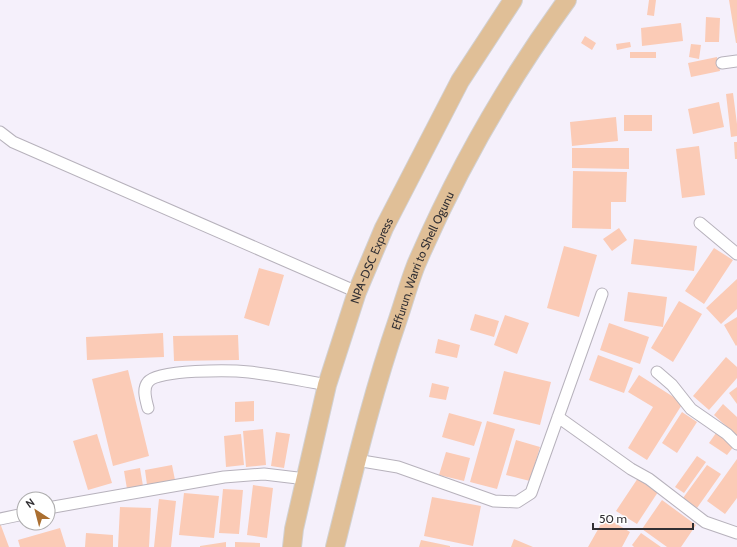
<svg xmlns="http://www.w3.org/2000/svg" width="737" height="547" font-family="Cabin,sans-serif">
  <style>
    .building { fill: #fbcbb6 }
    .lines { fill: none; stroke-linecap: round; stroke-linejoin: round }
    .minor-casing { stroke: #b7b2bc; stroke-width: 13 }
    .primary-casing { stroke: #d2d1d2; stroke-width: 20 }
    .minor { stroke: #fff; stroke-width: 11 }
    .primary { stroke: #e0bf97; stroke-width: 18 }
    .labels { text-anchor: middle; dominant-baseline: central; stroke-width: 3; stroke-linejoin: round; paint-order: stroke }
    .street-label { font-size: 12px; fill: #312f33; stroke: #fff }
  </style>
  <rect width="100%" height="100%" fill="#f5f0fb"/>
  <path class="building" d="M649 0H656L654 16 647 15Z
    M729 0H737V43H736Z
    M706 17 720 18 719 42H705Z
    M681 23 683 41 642 46 641 28Z
    M585 36 596 43 592 50 581 43Z
    M630 42 631 47 617 50 616 44Z
    M691 44 701 45 699 59 689 57Z
    M630 52H656V58H630Z
    M717 57 720 71 691 77 688 63Z
    M733 93 737 124V136L731 137 726 94Z
    M719 102 724 127 693 134 688 109Z
    M624 115H652V131H624Z
    M616 117 618 141 572 146 570 122Z
    M734 142H737V159H735Z
    M699 146 705 195 682 198 676 149Z
    M572 148H629V169L572 168Z
    M573 171 627 172 626 202H611V229L572 228Z
    M619 228 627 240 612 251 603 239Z
    M634 239 697 246 694 271 631 264Z
    M564 246 597 255 579 317 547 308Z
    M714 248 733 260 704 304 685 291Z
    M259 268 284 275 269 326 244 318Z
    M737 279V309L721 324 706 308Z
    M628 292 667 297 663 327 624 321Z
    M679 301 702 314 673 362 651 348Z
    M475 314 499 321 494 337 470 330Z
    M505 315 529 323 517 354 494 345Z
    M737 317V345L736 346 724 325Z
    M609 323 649 337 640 364 600 350Z
    M163 333 164 357 87 360 86 337Z
    M238 335 239 360 174 361 173 336Z
    M438 339 460 345 457 358 435 353Z
    M598 355 633 368 624 393 589 380Z
    M726 357 737 367V378L709 410 693 396Z
    M128 370 149 456 113 466 92 379Z
    M504 371 551 382 540 425 493 414Z
    M639 375 683 403 647 460 628 448 653 407 628 392Z
    M432 383 449 387 446 400 429 397Z
    M737 387V404L729 393Z
    M254 401V421L235 422V402Z
    M723 404 737 417V436L714 415Z
    M682 412 697 422 677 453 662 443Z
    M449 413 482 422 474 446 442 437Z
    M487 421 515 429 497 489 470 482Z
    M263 429 266 465 246 467 243 431Z
    M276 432 290 434 284 468 271 466Z
    M716 433 734 446 727 455 709 443Z
    M97 434 112 483 88 490 73 441Z
    M241 434 244 465 226 467 224 436Z
    M516 440 540 447 530 481 506 475Z
    M446 452 470 458 464 481 439 475Z
    M697 456 706 462 684 493 675 487Z
    M737 459V498L725 514 707 501Z
    M172 465 175 480 147 485 145 470Z
    M707 465 721 474 697 508 683 498Z
    M140 468 143 486 127 489 124 471Z
    M638 478 658 492 637 524 616 511Z
    M253 485 273 488 267 538 247 535Z
    M223 489 243 490 239 534 219 533Z
    M184 493 219 496 214 538 179 535Z
    M432 497 481 506 473 546 424 536Z
    M159 499 176 501 171 547H154Z
    M662 500 696 525 681 547H667L642 529Z
    M120 507 151 508 149 547H118Z
    M605 517 630 532 622 547H588Z
    M0 523 9 547H0Z
    M60 528 66 547H20L18 540Z
    M86 533 113 535V547H85Z
    M641 533 661 547H634L632 545Z
    M514 539 533 547H511Z
    M421 540 450 546V547H419Z
    M226 542V547H200V546Z
    M235 542 260 543V547H235Z"/>
  <g class="lines">
    <g class="minor-casing">
      <path id="minor" d="M722 63 737 61
        M0 132 13 142 357 292
        M700 223 737 254
        M657 372 672 385 691 409 727 434 737 444
        M148 408C146 400 142 389 148 382 157 369 232 370 249 372 275 375 301 380 327 385
        M558 417 631 469 649 479 705 522 737 533
        M356 460 398 467 494 501 517 502 531 493 602 294
        M48 508 224 477 264 474 306 479
        M0 519 24 514"/>
    </g>
    <g class="primary-casing">
      <g id="primary">
        <path id="s1" d="M292 547 294 529 327 385 357 292 384 228 460 81 513 0"/>
        <path id="s2" d="M335 547C354 471 372 394 398 319 404 301 409 283 416 265 456 172 507 82 567 0"/>
      </g>
    </g>
    <use href="#minor" class="minor"/>
    <use href="#primary" class="primary"/>
  </g>
  <g class="labels">
    <g class="street-label">
      <text stroke="none"><textPath href="#s1" startOffset="298">NPA-DSC Express</textPath></text>
      <text stroke="none"><textPath href="#s2" startOffset="300">Effurun, Warri to Shell Ogunu</textPath></text>
    </g>
  </g>
  <g transform="translate(36 511) rotate(324)"><circle r="19" fill="#ffffff" stroke="#adacad"/>
  <path d="M0-3L7 15L0 10L-7 15Z" fill="#ab6f31"/>
  <text y="-6" font-size="11" font-weight="bold" text-anchor="middle" fill="#312f33">N</text>
  </g>
  <path d="M593 523v6h100v-6" fill="none" stroke="#312f33" stroke-width="2"/>
  <text x="599" y="523" font-size="12" fill="#312f33" stroke="#ffffff" stroke-width="3" paint-order="stroke">50 m</text>
</svg>
